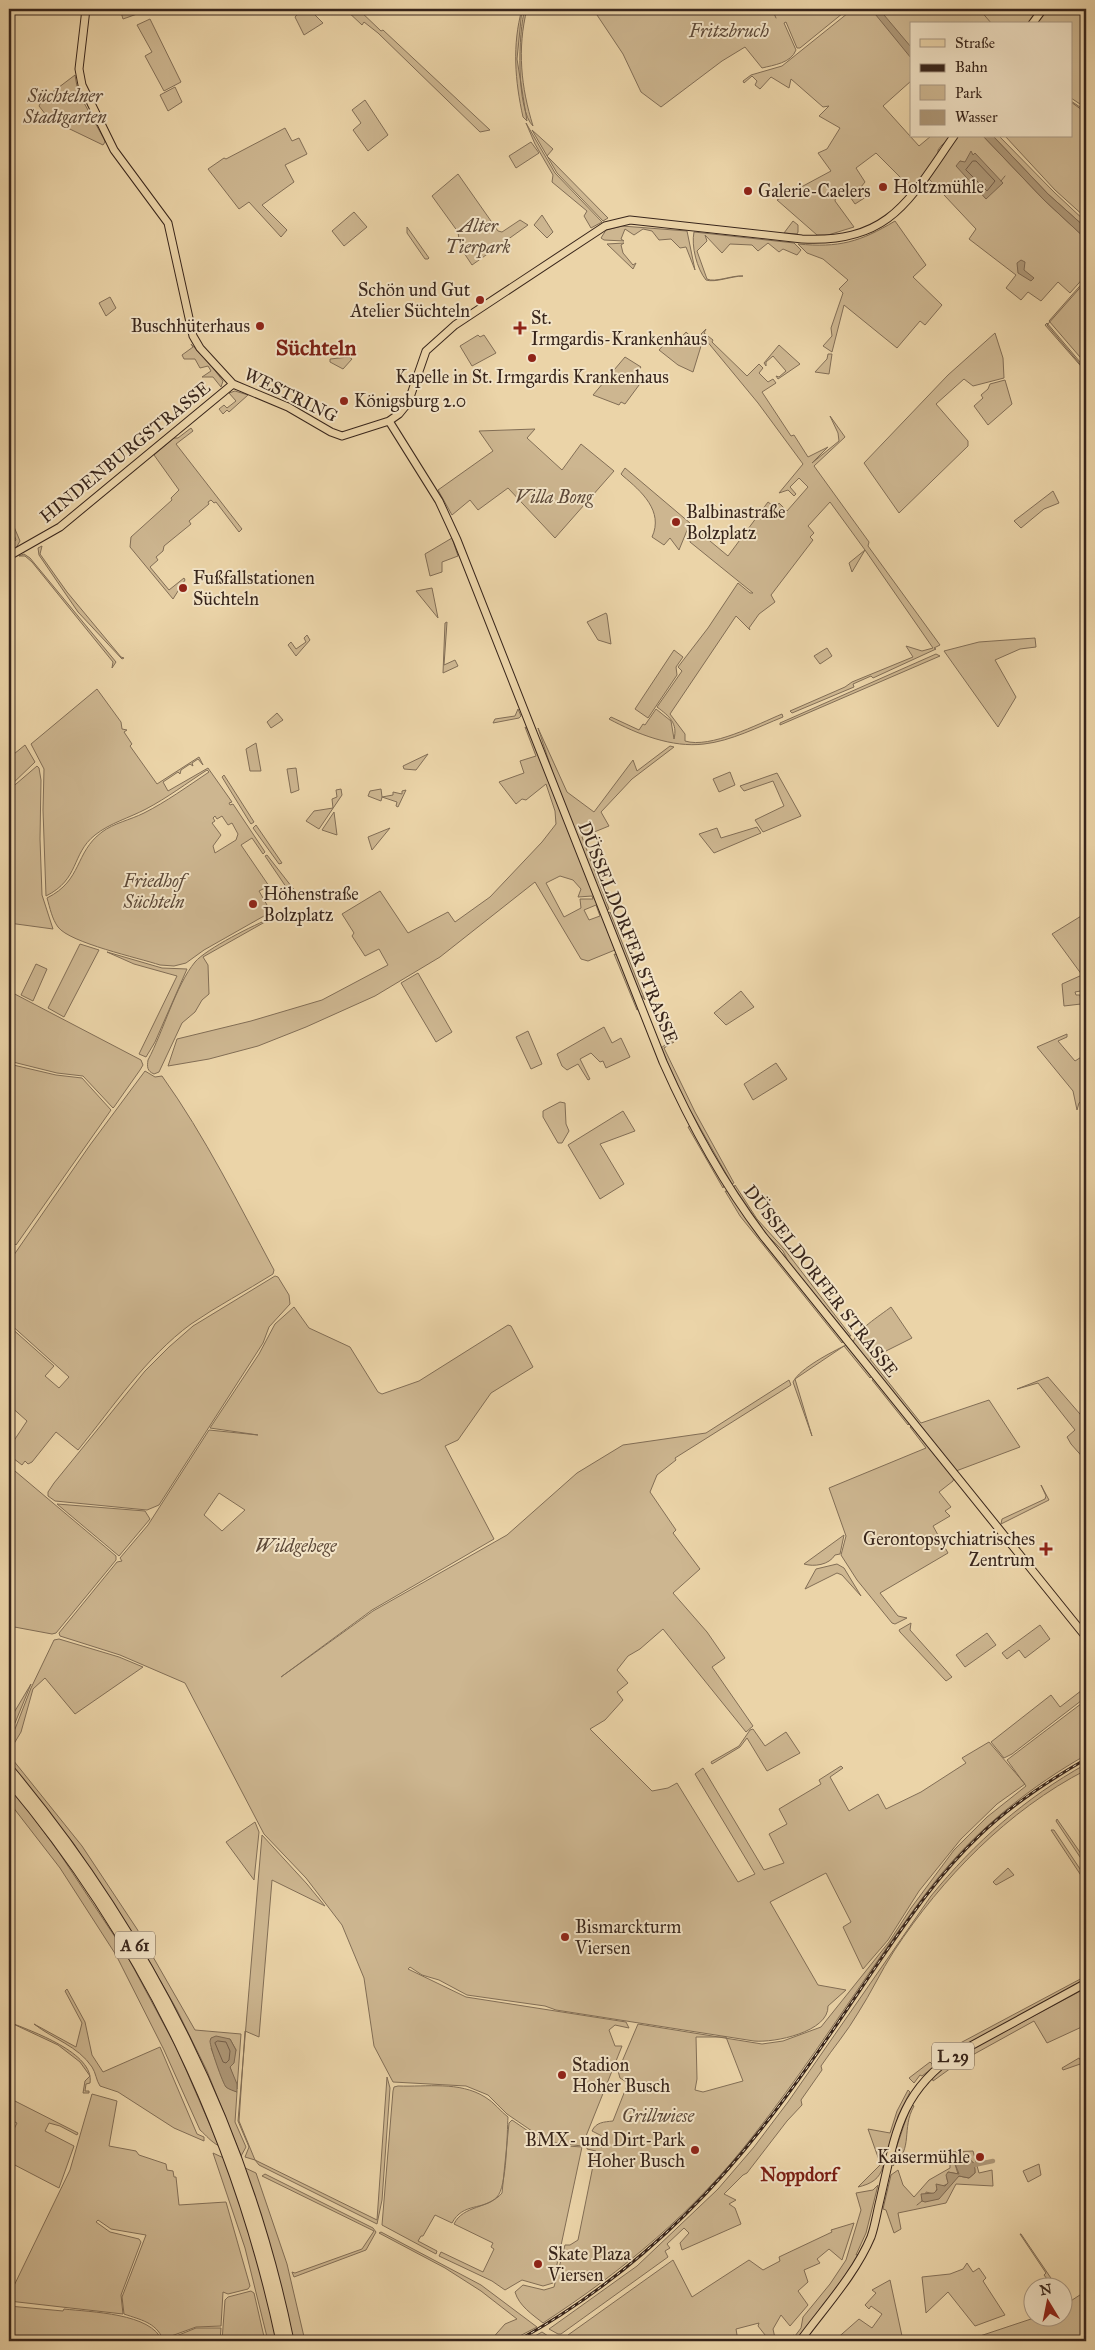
<svg xmlns="http://www.w3.org/2000/svg" width="1095" height="2350" font-family="'IM FELL Great Primer',serif">
  <style>
    .green { fill: #cdb690; stroke: #826e56; fill-rule: evenodd }
    .water { fill: #ae9878; stroke: #7f6a53 }
    .lines { fill: none; stroke-linecap: round; stroke-linejoin: round }
    .shore { stroke: #735e4a; stroke-width: 1 }
    .stream { stroke: #7f6a53; stroke-width: 1 }
    .canal { stroke: #ae9878; stroke-width: 4.5 }
    .major-casing { stroke: #38251b; stroke-width: 9 }
    .highway-casing { stroke: #38251b; stroke-width: 11 }
    .major { stroke: #ebd4a8; stroke-width: 7 }
    .highway { stroke: #ebd4a8; stroke-width: 9 }
    .rail-casing { stroke: #38251b; stroke-width: 3 }
    .rail { stroke: #f2e3c6; stroke-width: 1; stroke-dasharray: 4; stroke-linecap: butt }
    .poi-dot { fill: #8f2418; stroke: #f2e3c6; stroke-width: 2 }
    .labels { text-anchor: middle; dominant-baseline: central; stroke-width: 4; stroke-linejoin: round; paint-order: stroke }
    .shield { fill: #f2e3c6; stroke: #705e4e; stroke-width: 1 }
    .shield-label { font-size: 16px; font-weight: bold; fill: #38251b }
    .park-label { font-size: 18px; font-style: italic; fill: #5d4938; stroke: #f2e3c6 }
    .poi-label { font-size: 18px; fill: #38251b; stroke: #f2e3c6; text-anchor: start }
    .street-label { font-size: 18px; fill: #38251b; stroke: #f2e3c6 }
    .neighbourhood-label { font-size: 19px; font-weight: bold; fill: #7a1f14; stroke: #f2e3c6 }
    .district-label { font-size: 22px; font-weight: bold; fill: #7a1f14; stroke: #f2e3c6 }
  </style>
  <rect width="100%" height="100%" fill="#ebd4a8"/>
  <filter id="stains"><feTurbulence type="fractalNoise" baseFrequency=".004" numOctaves="4"/><feColorMatrix values="0 0 0 0 .2 0 0 0 0 .09 0 0 0 0 .02 0 0 0 .5 -.17"/></filter>
  <radialGradient id="worn" r=".72"><stop offset=".6" stop-color="#630" stop-opacity="0"/><stop offset="1" stop-color="#630" stop-opacity=".3"/></radialGradient>
  <path class="green" d="M120 9H151L123 19Z
    M302 9H309L323 23 304 35 295 17Z
    M345 9H358L381 31 383 30 490 130 480 132 378 33 364 22 362 25Z
    M522 9 517 59 527 121 523 117C515 81 512 45 522 9Z
    M525 9H527C517 49 521 87 533 126 516 110 518 31 525 9Z
    M593 9H848L800 48H797L786 22 784 23 796 50C791 63 774 65 762 68L745 47 722 61 661 107 641 92 623 54Z
    M853 9H1040L1030 24H911V81L883 106 919 146 931 136H952C947 142 941 144 938 150V155L907 197 911 188 876 153 856 168 865 182 861 187 869 195 855 204 844 188 836 195 835 201 854 227 828 235H817L777 200 831 171 818 153 827 149 840 128 819 116 829 106 823 107 791 79 789 88 771 77 760 89 755 85 757 81 752 76 744 83 743 81 751 75 782 66Z
    M1046 9H1086V108L1071 98V24H1035Z
    M150 19 181 82 164 91 145 56 152 52 137 25Z
    M75 75 78 92 104 139 105 142 103 145 49 119 39 106 42 100Z
    M175 87 182 102 168 111 160 95Z
    M365 100 388 135 368 151 353 130 361 123 352 110Z
    M1071 101 1086 111V218L1055 190 1005 136H1071Z
    M526 123 555 173 602 222 591 228 584 216 587 211 552 182 553 175 535 144Z
    M285 128 292 141 299 138 307 154 285 165 294 182 262 205 287 230 281 237 249 202 239 209 208 169 224 158 226 159Z
    M532 130 553 149 547 156 608 218 603 221 557 173Z
    M957 136H983L1044 200 1086 239V275L1070 293 1058 282 1041 301 1028 292 1021 300 1006 288 1016 275 969 239 976 229 929 179ZM967 160 986 199 960 161 965 163Z
    M993 136H999L1054 192 1086 222V228L1048 194Z
    M531 142 539 153 516 168 509 156Z
    M458 174 498 231 502 232 520 220 528 225 472 265 460 247 458 232 432 196Z
    M354 212 367 227 344 246 332 231Z
    M542 215 553 232 547 238 534 225Z
    M793 221 798 225V232L797 234 784 233Z
    M895 221 926 265 913 277 942 305 925 325 920 321 897 348 844 305 832 352 823 346 832 336 831 328 843 293 839 289 848 280 823 259 807 253 798 244C839 248 860 242 895 221Z
    M622 226 687 231 695 270 686 247 680 248 671 239 659 240 652 231 643 229 634 235 625 229 621 239 624 241 604 240 601 238 606 230Z
    M407 227 429 258 428 259H425L407 233Z
    M694 232 794 243 801 250 797 255 783 249 779 252 768 243 758 251 752 245 730 244 722 253 705 235 707 241 697 251 707 279C715 283 732 275 743 276 732 276 715 283 706 280 697 269 691 246 694 232Z
    M624 243 621 245 623 253 633 265 636 263 633 269 607 244Z
    M1086 279V364L1049 321Z
    M110 297 116 308 106 316 99 303Z
    M1047 323 1086 369V372L1045 325Z
    M706 329 704 333 713 340 712 342 747 376 759 364 763 368 759 373 768 382 773 379 776 383 762 392 791 436 794 435 808 457 828 447 812 463 839 441 838 433 830 416 845 437 814 466 869 542 868 546 940 645 934 648 936 649 873 678 871 676 853 684 854 687 792 713 790 711 845 687 852 682 913 657 906 646 922 651 933 648 865 550 852 572 849 563 865 550 830 502 808 526 814 533 810 537 813 540 771 595 775 602 759 614 749 628 750 630 736 616 670 714 685 734V741C710 749 758 724 782 714L783 717C758 727 731 741 704 744 672 748 637 734 609 719L611 717 639 730 643 724 645 725 656 709 671 721 674 739C678 723 669 716 657 707L682 671 678 667 708 628 738 583 750 593H753L690 542 691 538 696 536 698 531 728 556 768 502 776 508 779 503 787 511 808 487 799 478 790 487 796 494 794 496 788 490 779 493 803 464 758 403 701 334Z
    M686 332 701 346 693 372 678 365 659 350 670 338 676 343Z
    M995 333 1003 358 1004 378 973 386 964 379 936 404 968 441V446L899 513 864 463 948 375Z
    M478 335 480 337 484 335 496 353 472 366 460 346Z
    M191 344 209 363 223 381 221 387 213 377H202L211 371 208 366 200 368 195 359H184L182 355 193 347Z
    M779 345 800 364 778 379 776 376 779 377 786 371 773 356 766 362V366L764 363Z
    M828 354H832L829 374 815 372 827 359Z
    M349 357 352 359 343 369 330 362V359Z
    M625 357 641 367 638 371 645 377 625 404 621 402 619 405 593 395Z
    M1005 380 1012 404 988 425 974 406 983 398 981 395 988 389 990 384Z
    M235 391 248 395 229 412 227 410 223 414 219 409 224 405 227 408 236 401 229 393Z
    M191 428 193 431 176 444 242 529 239 532 216 502 214 503 211 500 208 502 209 504 189 521 191 524 164 546 163 551 156 557 158 560 150 567 169 590 184 578 185 580 173 599 130 547 131 537 172 500 171 498 179 490 154 455 174 438H178Z
    M535 429 527 438 562 470 581 444 614 471 555 538 508 488 478 510 470 500 452 515 438 490 493 451 479 431Z
    M625 468 690 523 679 550 670 538 664 545 652 537C664 511 641 491 623 476L621 474Z
    M1053 491 1059 503 1044 509 1021 528 1014 521Z
    M9 515 20 541 16 548 9 552V547L16 540 9 522Z
    M452 538 458 556 442 562V572L430 576 425 554Z
    M42 546 40 554 67 592 121 657 124 658 122 659 78 612 39 555 38 548Z
    M24 554 30 558 116 662 112 668 113 662 32 562 25 556H19Z
    M432 588 438 618 416 591Z
    M606 613 607 615 611 644 598 640 587 622Z
    M447 622 444 665 455 660 458 666 443 673 445 623Z
    M307 635 310 640 296 656 288 645 291 642 296 649 306 642 304 638Z
    M1035 638 1036 647 1020 649 995 660 1016 697 998 727 944 651 979 642Z
    M827 648 832 656 820 664 814 656Z
    M674 650 683 657 676 667 677 675 648 718 635 709Z
    M936 654 940 656 780 725V723Z
    M97 689 121 722 122 729 127 730 124 732 132 744 130 746 157 784 199 757 203 765 198 759 192 763 193 766 190 764 181 770 180 774 178 772 163 782 168 791 208 768 232 802 229 803 230 805 233 804 265 852 263 854 252 838 241 845 269 886 259 891 271 912 204 950 186 963 174 966 160 965C139 958 70 943 58 927 52 919 50 908 47 898 83 880 74 853 102 832 114 823 130 820 144 813 166 802 188 786 209 772L207 770C187 783 167 798 146 809 129 818 110 823 95 835 71 854 80 879 46 896L43 810 44 769 31 744ZM215 816 217 819 222 816 228 825 232 823 238 834 236 840 215 853 213 846 221 835 212 823 215 821 213 818Z
    M518 709 521 716 519 718 493 723 495 719 515 716Z
    M277 713 283 720 271 728 267 722Z
    M525 727 529 730 615 950 588 961 581 959 535 882 440 957 375 996 306 1027 258 1046 209 1059 168 1066 177 1039 251 1021 322 1000 388 965 379 949 365 956 352 936 354 933 342 914 380 891 408 933 448 912 455 922 490 897 542 842 556 824 555 811 546 784 526 800 522 799 516 804 499 782 524 773 520 761 536 756ZM560 876 573 880 581 889 578 897 592 896 593 899H580L581 908 564 917 546 883ZM596 905 600 916 589 920 584 910Z
    M538 728 567 792 594 812 633 760 637 771 670 746 674 747 632 779 601 812 609 826 582 837 609 909 606 911 560 795Z
    M256 743 261 771H250L246 749Z
    M25 745 35 762 9 787V758Z
    M428 754 416 770 404 769 403 766Z
    M37 766 39 768 41 780 40 839 42 895 53 929 9 923V790Z
    M296 768 299 790 291 793 287 769Z
    M730 772 735 785 719 792 713 779Z
    M777 773 801 816 763 832 755 820 784 806 773 781 744 791 740 786Z
    M224 775 254 822 251 824 249 821 222 777Z
    M341 789 342 795 319 829 306 821 314 811 333 808 332 799 337 797 336 790Z
    M381 789 382 797 393 795V792L402 794V791L406 790 398 807 396 806 397 802 382 797 381 801 368 796 370 791Z
    M334 812 337 835 322 830Z
    M256 825 282 863 279 864 253 828Z
    M757 827 761 833 714 853 699 834 717 828 721 838Z
    M390 828 372 850 368 837Z
    M267 855 295 891V900L265 856Z
    M610 912 645 1000 640 994 607 914Z
    M1086 913V990L1075 992 1076 995H1080L1081 1004 1064 1006 1062 984 1082 975 1052 934Z
    M272 918 203 957 208 965 209 994 202 1000 195 1012 182 1023 159 1072 154 1074C147 1071 147 1067 148 1060 163 1032 176 985 195 962 206 949 255 924 272 918Z
    M80 944 99 950 64 1017 48 1008Z
    M107 952 162 968 187 969 155 1042 146 1057 139 1054 177 976 134 964Z
    M614 954 618 955 639 1009 637 1010Z
    M36 964 47 969 33 1001 21 995Z
    M418 973 452 1032 436 1042 401 983Z
    M9 991 141 1060 143 1065 140 1070 114 1107 113 1108 83 1076 57 1073 9 1061Z
    M741 991 754 1007 726 1025 714 1013Z
    M604 1027 612 1043 621 1038 630 1057 606 1068 603 1061 600 1062 591 1053 580 1059 590 1079 588 1080 578 1064 567 1070 562 1066 557 1054Z
    M528 1031 542 1064 531 1069 516 1037Z
    M1067 1034V1037L1058 1041 1075 1061 1086 1054V1098L1079 1103 1077 1110 1073 1091 1037 1047Z
    M669 1042H674L664 1048 695 1112 734 1183 732 1184 686 1103 661 1048Z
    M776 1063 787 1079 753 1100 744 1084Z
    M9 1064 56 1075 82 1078 111 1110 16 1245 9 1238Z
    M145 1071 155 1077 162 1076C205 1136 239 1205 274 1270L273 1274C246 1291 217 1306 191 1324 146 1357 113 1407 78 1450L56 1432 32 1462 28 1464 25 1461 22 1465 9 1455V1448L27 1421 9 1405V1326L54 1366 45 1376 59 1388 69 1377 9 1323V1262L90 1145Z
    M560 1102 565 1103 566 1124 569 1131 562 1143H558L543 1117V1111Z
    M623 1111 635 1131 600 1144 624 1184 600 1199 568 1145Z
    M690 1126 725 1184 723 1188 688 1127Z
    M735 1185 757 1219 785 1250 851 1336H849L789 1263 783 1251 767 1235 734 1187Z
    M725 1191 729 1192 750 1224 843 1341 842 1343 740 1216Z
    M275 1276 278 1277 289 1295 290 1304 269 1327 263 1343 159 1505 147 1510 55 1501 48 1496V1492L54 1483 145 1371 169 1347 193 1326Z
    M294 1307 309 1328 350 1347 378 1392 382 1394 419 1381 508 1325 511 1326 533 1367 491 1393 458 1440 445 1446 494 1539 372 1610 281 1677 373 1611 507 1535 577 1473 623 1445 706 1433 789 1380 791 1385 675 1458 676 1460 657 1475 650 1492 676 1530 673 1533 700 1569 673 1593 707 1632 725 1658 712 1667 753 1726 746 1732 663 1629 640 1649 628 1656 617 1670 628 1683 617 1692 623 1700 605 1720 590 1729 652 1791 668 1788 677 1783 738 1882 755 1874 695 1774 703 1768 764 1870 784 1863 769 1834 787 1824 779 1809 821 1784 819 1780 841 1766 843 1768 830 1777 849 1811 878 1794 886 1809 921 1792 966 1763 962 1758 989 1742 1025 1784 997 1804 961 1839 919 1891 888 1940 863 1969 843 1927 851 1922 826 1873 770 1902 818 1985 846 1990 828 2006C829 2032 774 2043 754 2041L556 2010 545 2006 467 1995 439 1980 422 1975 410 1967 408 1969 466 1997 626 2022 629 2028 615 2025 609 2030 615 2046H622L582 2146 548 2142 507 2114 488 2095 466 2086 393 2082 374 2046 364 1978 342 1925 306 1878 264 1834 185 1683 120 1655 60 1636 59 1633 117 1562 122 1561 120 1558 148 1525 209 1430 258 1435 210 1428 259 1354 275 1324ZM219 1493 245 1510 222 1531 204 1515Z
    M891 1307 912 1338 870 1359 921 1423 989 1400 1020 1447 956 1471 853 1344C853 1332 881 1315 891 1307Z
    M846 1345 872 1376 870 1378 844 1346 795 1379 812 1436 793 1382C800 1368 832 1352 846 1345Z
    M1048 1377 1086 1421V1461L1071 1444 1067 1437 1075 1430 1038 1383 1017 1389Z
    M875 1379 910 1423 908 1425 872 1380Z
    M912 1426 954 1477 953 1481 939 1492 951 1507 945 1511 950 1516 933 1526 948 1553 880 1593 898 1616 907 1618 895 1624 892 1623 857 1580 841 1555 846 1536 829 1488 926 1448 910 1427Z
    M9 1466 116 1556V1560L56 1633 52 1634 9 1626Z
    M1041 1485 1049 1500 1001 1524 1002 1519 1045 1499 1046 1496Z
    M57 1504 145 1511 150 1519 119 1556Z
    M844 1535 840 1554 835 1555C829 1565 814 1567 804 1564Z
    M837 1564 844 1568 861 1596 842 1575 837 1573 805 1589 816 1569Z
    M911 1623 910 1630 952 1677 946 1681 900 1632 899 1630Z
    M1040 1625 1050 1639 1025 1658 1019 1650 1007 1659 1002 1653Z
    M987 1633 996 1645 965 1667 956 1655Z
    M59 1639 119 1657 143 1667 75 1714 45 1678 33 1689 21 1732 9 1752V1737L15 1729 31 1688 54 1640Z
    M31 1684 15 1723 9 1730V1721Z
    M1086 1687V1697L1012 1754 1004 1758 991 1742 1051 1695 1060 1707Z
    M1086 1700V1755C1032 1786 982 1825 942 1873 918 1902 897 1933 876 1963 836 2021 797 2080 753 2136 695 2211 623 2271 543 2323 533 2315 519 2306 515 2292L523 2285 544 2290 554 2287 565 2245H570L578 2240 596 2151 587 2149V2145L602 2147 604 2137 592 2131C596 2122 604 2122 613 2121L628 2083 620 2078 618 2071 638 2024 762 2044 783 2041 821 2027 889 1942 911 1908 954 1850 987 1817 1026 1786 1007 1760ZM696 2037H726L743 2081 703 2092 695 2090 697 2079Z
    M753 1729 765 1746 786 1732 800 1753 767 1771 747 1738 740 1747 712 1764 711 1762 739 1746 750 1730Z
    M9 1755 82 1846 137 1929 195 2030 241 2034 237 2089 230 2067 236 2050 230 2039 211 2048 226 2087 237 2092 235 2122 246 2147 241 2156 207 2071 177 2010 140 1945 74 1844 9 1763Z
    M1086 1764V1770C1008 1810 942 1878 894 1951 881 1971 871 1993 858 2013 847 2032 833 2048 821 2066L822 2070 801 2100 802 2105 787 2121 747 2173 743 2175 724 2194 736 2200 729 2204 735 2208 741 2224 682 2250 680 2243 689 2233 684 2228 667 2244 670 2248 665 2251 668 2257 561 2334H558L549 2329 637 2266 718 2189 754 2147 788 2102 931 1896C975 1842 1025 1798 1086 1764Z
    M9 1784 60 1854 125 1952 177 2049 219 2146C210 2141 207 2136 200 2130L164 2050 116 1955 60 1868 9 1802Z
    M1057 1819 1086 1861V1866L1056 1821Z
    M255 1822 259 1832 254 1880 226 1842Z
    M1051 1830H1054L1086 1878V1883Z
    M262 1835 307 1884 325 1906 272 1880 259 2037 245 2031 239 2121 255 2160 377 2220 387 2077 390 2088 382 2200 377 2224 259 2165 255 2160 245 2157 249 2147 238 2121Z
    M1008 1868 1014 1875 996 1885 993 1882Z
    M1086 1976V1979L956 2050 922 2076 920 2075 914 2083 909 2078 930 2062 932 2064 950 2051 949 2049Z
    M1086 1988V2025L1047 2043 1034 2021 958 2063 933 2081 932 2076 957 2057Z
    M67 1989 85 2022 92 2055 103 2072 160 2047 197 2134 204 2137V2141L174 2128 118 2092 100 2086C96 2080 96 2073 92 2067 78 2046 53 2039 34 2024L76 2047 82 2023 65 1991Z
    M9 2022C31 2031 95 2053 90 2083L86 2084 85 2091H89V2093H83L85 2081 90 2076 80 2062 58 2045Z
    M1079 2058 1081 2061 1086 2058V2062L1063 2070 1062 2068Z
    M398 2086C427 2087 459 2081 485 2097 494 2102 500 2111 508 2117 507 2133 507 2187 497 2197 483 2211 463 2202 452 2223L435 2215 423 2236H421L418 2241 437 2251 436 2254 382 2225 393 2091 394 2087Z
    M908 2090 910 2092 898 2116 886 2165 883 2166C880 2179 871 2184 858 2187L884 2161 885 2155 879 2160 868 2129 890 2133 897 2111Z
    M92 2094 117 2101 109 2146 136 2151 139 2155 166 2164 167 2170 173 2171 174 2177H176L179 2205 226 2202 250 2286 248 2289 228 2294 223 2292 221 2326 196 2327 163 2339C155 2322 141 2320 124 2314L122 2297 146 2235 111 2229 98 2220 96 2222 110 2232 139 2239 141 2242 121 2295 123 2314 9 2301V2296L70 2170Z
    M9 2098 78 2133 77 2135 60 2126 49 2123 45 2131 74 2146 59 2188 9 2162V2129L13 2131 17 2123 9 2119Z
    M911 2104 914 2106C901 2129 914 2148 893 2166L894 2163 891 2164Z
    M512 2120 544 2142 552 2145 582 2147 553 2283 543 2286 522 2280 505 2290 492 2281 439 2256 441 2252 483 2272 494 2249 491 2247 493 2243 454 2224C463 2205 489 2209 502 2193L509 2123Z
    M973 2151 979 2173 992 2170 993 2186 956 2184 946 2203 898 2213 901 2229 894 2233 886 2210 883 2209 891 2175 898 2170 903 2185 914 2197 929 2180 950 2168V2152ZM958 2156 974 2163 975 2173 969 2178 959 2176 925 2202 926 2192 934 2194 937 2189 949 2183 947 2179 948 2172 958 2174 954 2161Z
    M213 2153 256 2173 287 2264 305 2341H268L245 2248Z
    M1039 2164 1041 2175 1028 2182 1023 2171Z
    M265 2174 373 2228 376 2232 366 2250 294 2277 292 2272 295 2273 362 2249 374 2231 262 2176Z
    M878 2185 866 2233 856 2255 860 2254 802 2336 798 2341H790L793 2335 795 2336 801 2328 803 2317 830 2284 846 2260 861 2210 856 2193 873 2190Z
    M854 2223 842 2260 829 2249 817 2259 820 2263 804 2270 808 2282 798 2291 808 2305 790 2326 781 2315 773 2329 775 2338 769 2340 758 2326 759 2323 736 2329 738 2341H665V2336L656 2341H563L568 2335 673 2260 692 2297 749 2260 763 2270 780 2261 779 2257 832 2232 831 2230Z
    M381 2232 481 2285 537 2327 510 2341H490L505 2324 517 2319 481 2291 445 2268 379 2233Z
    M1020 2234H1021L1057 2287H1053L1044 2275 1046 2273Z
    M967 2263 973 2272 979 2268 986 2278 983 2281 1005 2315 975 2326 948 2292 926 2313 922 2277 950 2274 963 2269Z
    M890 2280 902 2336 896 2341H834L859 2319 872 2328 882 2314 871 2306 869 2309 865 2305 876 2293 872 2290Z
    M251 2291 254 2293 265 2341H222L225 2300 228 2297Z
    M1086 2291V2341H965L1034 2318H1062L1063 2306Z
    M9 2306 63 2311 64 2309C90 2312 152 2313 162 2341H9Z
    M196 2328H221L220 2341H164Z
    M542 2332 551 2338V2340L526 2341Z"/>
  <path class="water" d="M871 9H879L911 47V58Z
    M983 136H993L1048 194 1086 228V239L1044 200Z
    M971 151 973 155 975 153 1003 183 986 199 956 166 960 161 965 162Z
    M1021 260 1025 262 1024 270 1034 278 1031 281 1018 273 1017 263Z
    M216 2036 230 2039 236 2050 234 2063 230 2067 237 2084V2092C234 2091 228 2089 226 2087 223 2084 210 2047 210 2041L211 2038Z
    M958 2156C969 2155 976 2162 975 2173L969 2178 959 2176 939 2199 925 2202 922 2201 921 2194 934 2193 937 2190 936 2184 945 2186 948 2183 946 2175 948 2172 959 2174 954 2161Z"/>
  <g class="lines">
    <path class="shore" d="M973 161H976L995 181 987 191 966 170Z
      M218 2041 226 2042 230 2051 229 2060 226 2063 223 2062 215 2043Z"/>
    <path class="stream" d="M772 9 776 18
      M979 9 992 24
      M1071 102 1086 113
      M1001 181 1005 176
      M1086 281 1047 325 1086 371
      M917 2205 922 2201"/>
    <path class="canal" d="M974 2165 993 2161"/>
    <g class="major-casing">
      <path id="major" d="M86 9 79 69 82 85 114 150 168 223 193 336 200 348 233 384 288 407 331 432 342 436 389 421 399 414 408 403 426 351 455 325 605 226 630 220 802 239C890 244 910 199 954 136
        M1032 24 1043 9
        M389 421 439 501 457 540 663 1062C690 1123 723 1183 763 1236L1086 1637
        M9 556 60 527 233 384
        M800 2341C824 2308 855 2275 871 2237 875 2226 877 2212 880 2200 895 2137 898 2093 956 2054L1086 1983"/>
    </g>
    <g class="highway-casing">
      <path id="highway" d="M9 1769C147 1934 246 2130 289 2341
        M9 1780C145 1942 237 2134 281 2341"/>
    </g>
    <use href="#major" class="major"/>
    <use href="#highway" class="highway"/>
    <g class="rail-casing">
      <path id="rail" d="M517 2341C613 2288 695 2214 762 2128 804 2075 841 2018 879 1962 909 1918 940 1873 979 1836 1011 1805 1048 1781 1086 1759"/>
    </g>
    <use href="#rail" class="rail"/>
  </g>
  <g class="poi-dot">
    <circle cx="883" cy="187" r="5"/>
    <circle cx="748" cy="191" r="5"/>
    <circle cx="480" cy="300" r="5"/>
    <circle cx="260" cy="326" r="5"/>
    <path d="M517.5 320.5h5v5h5v5h-5v5h-5v-5h-5v-5h5z"/>
    <circle cx="532" cy="358" r="5"/>
    <circle cx="344" cy="401" r="5"/>
    <circle cx="676" cy="522" r="5"/>
    <circle cx="183" cy="588" r="5"/>
    <circle cx="253" cy="904" r="5"/>
    <path d="M1043.5 1541.5h5v5h5v5h-5v5h-5v-5h-5v-5h5z"/>
    <circle cx="565" cy="1937" r="5"/>
    <circle cx="562" cy="2075" r="5"/>
    <circle cx="695" cy="2150" r="5"/>
    <circle cx="980" cy="2157" r="5"/>
    <circle cx="538" cy="2264" r="5"/>
  </g>
  <g class="labels">
    <g class="shield">
      <rect x="115" y="1931.5" width="40" height="27" rx="4"/>
      <rect x="932" y="2042.5" width="42" height="27" rx="4"/>
    </g>
    <g class="shield-label">
      <text x="135" y="1945">A 61</text>
      <text x="953" y="2056">L 29</text>
    </g>
    <g class="park-label">
      <text x="729" y="31">Fritzbruch</text>
      <text x="65" y="96">Süchtelner<tspan x="65" dy="21">Stadtgarten</tspan></text>
      <text x="478" y="226">Alter<tspan x="478" dy="21">Tierpark</tspan></text>
      <text x="554" y="497">Villa Bong</text>
      <text x="154" y="881">Friedhof<tspan x="154" dy="21">Süchteln</tspan></text>
      <text x="296" y="1546">Wildgehege</text>
      <text x="658" y="2116">Grillwiese</text>
    </g>
    <g class="poi-label">
      <text x="893" y="187">Holtzmühle</text>
      <text x="758" y="191">Galerie-Caelers</text>
      <text x="470" y="290" text-anchor="end">Schön und Gut<tspan x="470" dy="21">Atelier Süchteln</tspan></text>
      <text x="531" y="318">St.<tspan x="531" dy="21">Irmgardis-Krankenhaus</tspan></text>
      <text x="250" y="326" text-anchor="end">Buschhüterhaus</text>
      <text x="532" y="377" text-anchor="middle">Kapelle in St. Irmgardis Krankenhaus</text>
      <text x="354" y="401">Königsburg 2.0</text>
      <text x="686" y="512">Balbinastraße<tspan x="686" dy="21">Bolzplatz</tspan></text>
      <text x="193" y="578">Fußfallstationen<tspan x="193" dy="21">Süchteln</tspan></text>
      <text x="263" y="894">Höhenstraße<tspan x="263" dy="21">Bolzplatz</tspan></text>
      <text x="1035" y="1539" text-anchor="end">Gerontopsychiatrisches<tspan x="1035" dy="21">Zentrum</tspan></text>
      <text x="575" y="1927">Bismarckturm<tspan x="575" dy="21">Viersen</tspan></text>
      <text x="572" y="2065">Stadion<tspan x="572" dy="21">Hoher Busch</tspan></text>
      <text x="685" y="2140" text-anchor="end">BMX- und Dirt-Park<tspan x="685" dy="21">Hoher Busch</tspan></text>
      <text x="970" y="2157" text-anchor="end">Kaisermühle</text>
      <text x="548" y="2254">Skate Plaza<tspan x="548" dy="21">Viersen</tspan></text>
    </g>
    <g class="street-label">
      <text transform="translate(291 395) rotate(26)">WESTRING</text>
      <text transform="translate(125 452) rotate(-39)">HINDENBURGSTRASSE</text>
      <text transform="translate(628 933) rotate(68)">DÜSSELDORFER STRASSE</text>
      <text transform="translate(821 1281) rotate(52)">DÜSSELDORFER STRASSE</text>
    </g>
    <g class="neighbourhood-label">
      <text x="799" y="2174">Noppdorf</text>
    </g>
    <g class="district-label">
      <text x="316" y="347">Süchteln</text>
    </g>
  </g>
  <rect width="1095" height="2350" fill="none" stroke="#ebd4a8" stroke-width="30"/>
  <rect x="10" y="10" width="1075" height="2330" fill="none" stroke="#38251b" stroke-width="2.5"/>
  <rect x="15" y="15" width="1065" height="2320" fill="none" stroke="#38251b"/>
  <rect x="910" y="22" width="162" height="115" fill="#f2e3c6" stroke="#a89782"/>
  <rect x="920" y="39" width="25" height="8" fill="#ebd4a8" stroke="#a89782"/>
  <text x="955" y="48" font-size="15" fill="#38251b">Straße</text>
  <rect x="920" y="64" width="25" height="8" fill="#38251b" stroke="#a89782"/>
  <text x="955" y="72" font-size="15" fill="#38251b">Bahn</text>
  <rect x="920" y="85" width="25" height="15" fill="#cdb690" stroke="#a89782"/>
  <text x="955" y="98" font-size="15" fill="#38251b">Park</text>
  <rect x="920" y="110" width="25" height="15" fill="#ae9878" stroke="#a89782"/>
  <text x="955" y="122" font-size="15" fill="#38251b">Wasser</text>
  <g transform="translate(1048 2302) rotate(350)"><circle r="24" fill="#f2e3c6" stroke="#a89782"/>
  <path d="M0-4L9 19L0 12L-9 19Z" fill="#8f2418"/>
  <text y="-8" font-size="14" font-weight="bold" text-anchor="middle" fill="#38251b">N</text>
  </g>
  <rect width="100%" height="100%" filter="url(#stains)"/>
  <rect width="100%" height="100%" fill="url(#worn)"/>
</svg>
